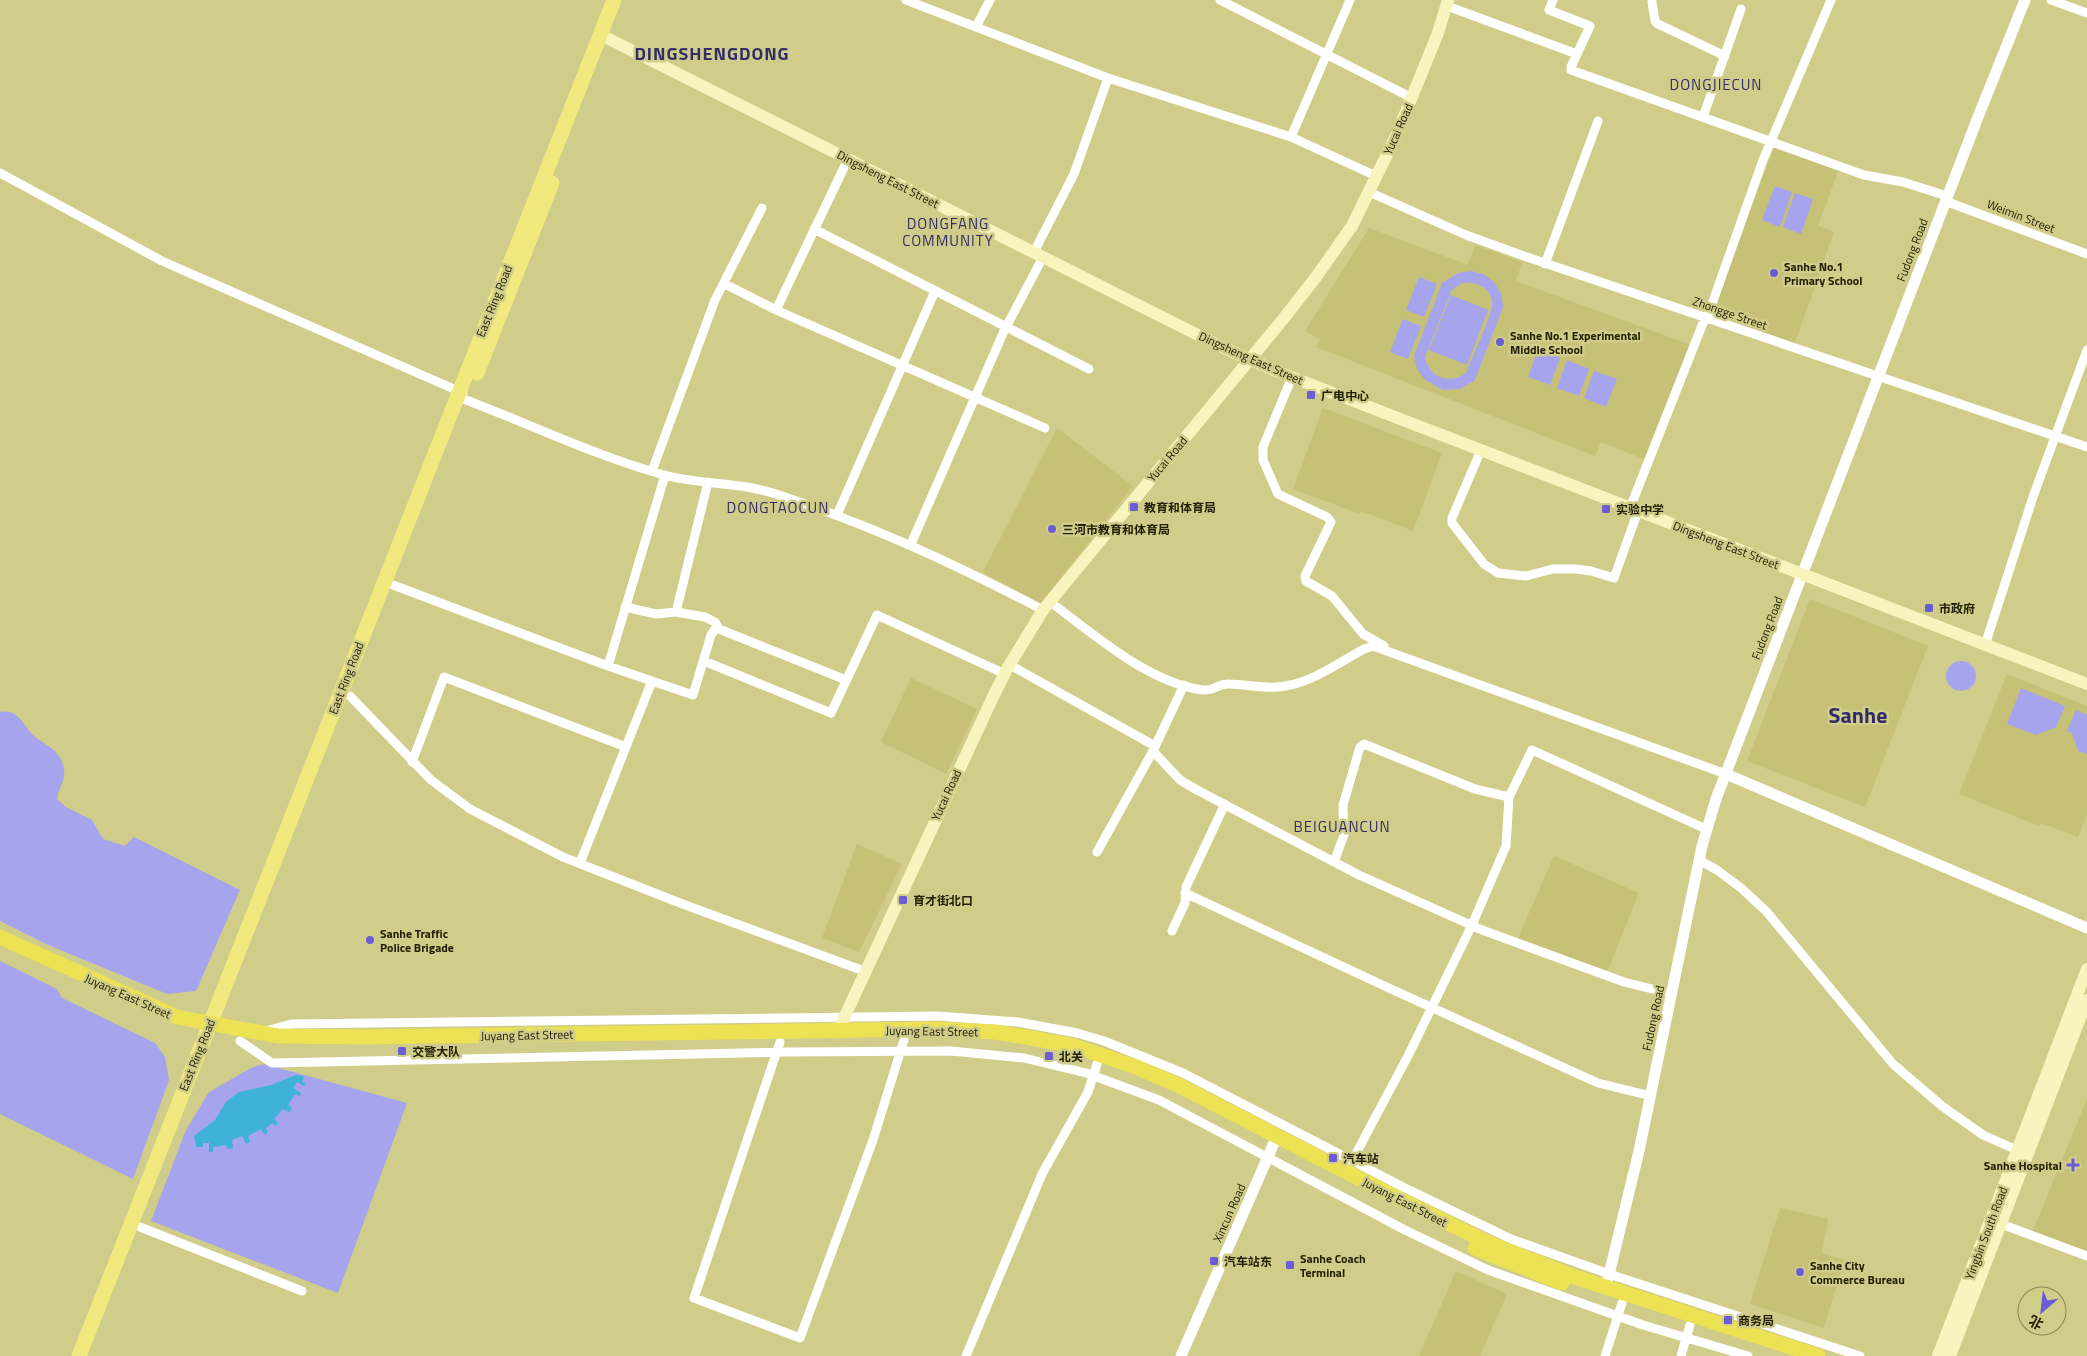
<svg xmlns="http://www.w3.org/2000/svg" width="2087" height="1356" font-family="'Titillium Web','Noto Sans SC',sans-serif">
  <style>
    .built { fill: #c6c176 }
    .green { fill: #a6a4ed; fill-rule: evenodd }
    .water { fill: #3fb2d9 }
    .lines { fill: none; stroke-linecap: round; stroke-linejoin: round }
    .minor { stroke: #fff; stroke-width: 9 }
    .tertiary { stroke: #fff; stroke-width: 11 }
    .secondary { stroke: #f8f4be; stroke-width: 12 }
    .primary { stroke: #f1e97e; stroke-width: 15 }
    .trunk { stroke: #ece253; stroke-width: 15 }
    .poi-dot { fill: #6b5bd5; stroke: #d0cc89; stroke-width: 2 }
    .labels { text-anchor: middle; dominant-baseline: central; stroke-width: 5; stroke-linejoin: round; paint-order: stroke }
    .street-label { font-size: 12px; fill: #232106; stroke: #d0cc89 }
    .poi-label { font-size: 12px; font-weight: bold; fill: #232106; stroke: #d0cc89; text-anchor: start }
    .quarter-label { font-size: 15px; letter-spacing: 1px; fill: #332c68; stroke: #d0cc89 }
    .district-label { font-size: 18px; font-weight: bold; letter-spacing: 1px; fill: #332c68; stroke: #d0cc89 }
    .town-label { font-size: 22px; font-weight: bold; fill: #332c68; stroke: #d0cc89 }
  </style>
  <rect width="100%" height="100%" fill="#d0cc89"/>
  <path class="built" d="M1774 147 1838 171 1818 226 1834 232 1795 343 1712 314Z
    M1369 228 1468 265 1475 245 1522 262 1516 281 1691 345 1646 460 1601 442 1595 456 1316 347 1320 339 1305 331Z
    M1323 408 1442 453 1413 531 1361 511 1360 514 1293 489Z
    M1057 428 1133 486 1041 603 983 572Z
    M1810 599 1928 646 1865 807 1747 761Z
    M2007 674 2087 706V814L2078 837 2041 823 2039 826 1959 794Z
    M911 678 977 709 946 774 881 742Z
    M857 844 902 864 859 952 822 938Z
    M1554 856 1639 893 1607 972 1518 938Z
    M2087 1099V1252L2033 1231Z
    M1780 1208 1828 1219 1822 1253 1844 1260 1824 1328 1750 1304Z
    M1456 1271 1507 1294 1480 1356H1419Z"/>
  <path class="green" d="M1775 186 1792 192 1780 227 1762 220Z
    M1795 193 1813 199 1801 234 1783 227Z
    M1471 271 1483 274 1494 282 1501 294 1503 307 1475 380 1460 389 1443 390 1425 380 1417 369 1414 356 1442 283 1458 273ZM1462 283C1475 280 1493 288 1492 304 1492 316 1471 359 1466 373 1450 385 1429 378 1425 357L1452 290Z
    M1419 277 1437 284 1424 317 1406 310Z
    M1451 295 1488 310 1467 365 1429 350Z
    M1403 319 1421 326 1408 359 1390 352Z
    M1538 349 1560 358 1550 385 1528 377Z
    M1567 360 1589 369 1579 396 1557 388Z
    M1594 371 1617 379 1606 407 1584 398Z
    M1946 676a15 15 0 1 1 30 0a15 15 0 1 1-30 0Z
    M2021 688 2065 706 2056 727 2036 735 2007 724Z
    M2076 710 2087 715V754L2078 751 2072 733 2067 731Z
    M0 712C19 709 22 724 33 735 46 747 60 748 64 769 66 780 58 789 57 799L66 807 92 820 103 839 125 846 134 837 240 890 196 991 167 994 46 944 0 921Z
    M0 961 57 989 62 998 155 1043 165 1057 169 1080 133 1179 0 1114Z
    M264 1064 407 1103 338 1293 151 1221 186 1130 209 1092 251 1068Z"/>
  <path class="water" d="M296 1075 304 1076 302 1082 306 1084 304 1086 297 1082 293 1088 301 1093 300 1096 295 1094 288 1105 292 1108 289 1112 283 1109 274 1119 278 1123 276 1126 272 1123 266 1128 268 1132 265 1135 261 1129 248 1136 250 1142 246 1144 242 1136 232 1140 233 1148 228 1149 226 1145 213 1147V1152H209V1143H203V1147H196L194 1136 215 1120 226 1102 239 1092 271 1085Z"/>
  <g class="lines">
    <path class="minor" d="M906 0 1108 78 1291 137 1376 176
      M1220 0 1412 98
      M1553 0 1549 10 1590 26 1571 67V70L1864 175 1903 182 1947 196
      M2051 0 2087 13
      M1652 2 1655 21 1658 24 1725 56
      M1447 6 1577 54
      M976 27 990 0
      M1703 117 1741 9
      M1291 137 1350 0
      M0 173 162 261 463 393
      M1369 192 1466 235 1524 256 2087 447
      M1945 201 2087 254
      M814 229 1089 369
      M1034 252 1074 174 1108 78
      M1545 264 1598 121
      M725 284 776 310 1045 428
      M776 310 848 159
      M1707 318 1763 160 1831 0
      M1292 377 1263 447V460L1278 494 1327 517 1331 522 1305 576 1306 581 1332 596 1363 634 1384 646
      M466 400C532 425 596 456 664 475 701 485 740 482 776 494 871 525 955 564 1043 610
      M1481 450 1452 518V523L1484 564 1498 573 1526 576 1553 569H1576L1591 571 1614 578 1638 511
      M652 471 715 300 762 208
      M1630 508 1705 318
      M837 515 935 291
      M911 544 1004 331 1043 257
      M393 585 608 666 693 695 711 635 715 629H719L846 680
      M1049 601C1092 633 1148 683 1203 690 1212 691 1219 684 1228 684 1248 684 1266 690 1285 686 1313 682 1340 662 1364 649L1373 646 1726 774
      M625 607 656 614 676 612 705 617 715 622 719 629
      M676 612 708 482
      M1985 645 2034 494 2087 350
      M704 661 831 713 877 615 1005 674
      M1010 665 1155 746
      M608 666 665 475
      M350 696 431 780 470 809 563 857 680 903 864 971
      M1153 751 1180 780 1197 790 1359 875 1482 930 1624 982 1672 994
      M412 762 444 677 626 747
      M1097 852 1153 751 1184 685
      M1699 860 1717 870 1741 888 1766 911 1893 1064 1942 1106 1983 1135 2017 1150
      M1334 862 1344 835 1343 805 1360 747 1364 744 1475 789 1509 797
      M580 863 652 681
      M1185 893 1391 989 1598 1083 1651 1096
      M1172 931 1185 903 1186 887 1225 804
      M266 1031 291 1024 937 1016 1018 1022 1077 1033 1104 1041 1183 1073 1403 1187 1511 1239 1609 1274 1860 1356
      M240 1041 272 1063 786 1052 951 1051 1024 1058 1086 1073 1159 1100 1405 1230 1488 1270 1643 1325 1748 1356
      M780 1042 694 1298 800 1338 873 1140 904 1040
      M1352 1161 1409 1054 1472 925 1506 846 1509 797 1532 750 1706 829
      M2001 1224 2087 1256
      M140 1227 302 1291
      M966 1356 1042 1174 1088 1092 1097 1064
      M1605 1356 1622 1303
      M1681 1356 1690 1325"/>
    <path class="tertiary" d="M1726 774 2087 928
      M1606 1287 1639 1151 1702 846 1716 799 1978 117 2025 0
      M1181 1356 1277 1136"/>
    <path class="secondary" d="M609 39 1224 348 1276 371 2087 684
      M838 1031 992 699 1007 669 1043 610 1284 318 1316 277 1352 226 1396 136 1438 33 1448 0
      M1938 1356 2087 969
      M1950 1356 2087 1000"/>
    <path class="primary" d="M477 373 552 183
      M79 1356 614 0"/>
    <path class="trunk" d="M0 937 177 1017 278 1036 365 1037 937 1029 995 1032 1037 1039 1074 1046 1136 1067 1178 1085 1397 1198 1491 1244 1572 1276 1818 1356
      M1475 1248 1562 1283"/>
  </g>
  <g class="poi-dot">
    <circle cx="1774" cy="273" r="5"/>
    <circle cx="1500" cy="342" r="5"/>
    <rect x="1306" y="390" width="10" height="10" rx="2.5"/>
    <rect x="1129" y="502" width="10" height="10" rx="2.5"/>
    <rect x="1601" y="504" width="10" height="10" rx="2.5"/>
    <circle cx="1052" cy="529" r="5"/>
    <rect x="1924" y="603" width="10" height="10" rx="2.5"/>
    <rect x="898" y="895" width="10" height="10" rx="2.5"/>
    <circle cx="370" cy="940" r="5"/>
    <rect x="397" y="1046" width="10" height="10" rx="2.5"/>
    <rect x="1044" y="1051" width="10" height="10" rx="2.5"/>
    <rect x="1328" y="1153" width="10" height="10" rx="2.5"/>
    <path d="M2070.5 1157.5h5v5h5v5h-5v5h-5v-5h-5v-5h5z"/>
    <rect x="1209" y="1256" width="10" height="10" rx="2.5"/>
    <rect x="1285" y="1260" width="10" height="10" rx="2.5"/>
    <circle cx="1800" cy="1272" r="5"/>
    <rect x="1723" y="1315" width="10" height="10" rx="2.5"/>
  </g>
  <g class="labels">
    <g class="street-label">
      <text transform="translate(1398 129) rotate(-66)">Yucai Road</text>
      <text transform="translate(888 179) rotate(27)">Dingsheng East Street</text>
      <text transform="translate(2021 216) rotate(21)">Weimin Street</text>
      <text transform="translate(1912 250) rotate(-69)">Fudong Road</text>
      <text transform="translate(494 301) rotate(-68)">East Ring Road</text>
      <text transform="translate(1730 313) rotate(19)">Zhongge Street</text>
      <text transform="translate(1251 358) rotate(24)">Dingsheng East Street</text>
      <text transform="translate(1167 459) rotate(-50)">Yucai Road</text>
      <text transform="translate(1726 545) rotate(21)">Dingsheng East Street</text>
      <text transform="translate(1767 628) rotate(-69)">Fudong Road</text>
      <text transform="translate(346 678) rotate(-69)">East Ring Road</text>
      <text transform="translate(946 795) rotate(-65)">Yucai Road</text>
      <text transform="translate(128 996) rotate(24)">Juyang East Street</text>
      <text transform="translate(1653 1018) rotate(-78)">Fudong Road</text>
      <text transform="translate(932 1031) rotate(1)">Juyang East Street</text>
      <text transform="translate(527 1035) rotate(-1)">Juyang East Street</text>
      <text transform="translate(197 1055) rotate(-68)">East Ring Road</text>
      <text transform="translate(1405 1202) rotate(27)">Juyang East Street</text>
      <text transform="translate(1229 1213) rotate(-66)">Xincun Road</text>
      <text transform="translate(1986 1233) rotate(-69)">Yingbin South Road</text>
    </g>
    <g class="poi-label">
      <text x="1784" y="266">Sanhe No.1<tspan x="1784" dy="14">Primary School</tspan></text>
      <text x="1510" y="335">Sanhe No.1 Experimental<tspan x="1510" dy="14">Middle School</tspan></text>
      <text x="1321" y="395">广电中心</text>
      <text x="1144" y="507">教育和体育局</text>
      <text x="1616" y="509">实验中学</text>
      <text x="1062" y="529">三河市教育和体育局</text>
      <text x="1939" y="608">市政府</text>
      <text x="913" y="900">育才街北口</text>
      <text x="380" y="933">Sanhe Traffic<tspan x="380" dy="14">Police Brigade</tspan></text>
      <text x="412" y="1051">交警大队</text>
      <text x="1059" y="1056">北关</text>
      <text x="1343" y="1158">汽车站</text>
      <text x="2062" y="1165" text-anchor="end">Sanhe Hospital</text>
      <text x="1300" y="1258">Sanhe Coach<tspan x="1300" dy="14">Terminal</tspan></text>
      <text x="1224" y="1261">汽车站东</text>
      <text x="1810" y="1265">Sanhe City<tspan x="1810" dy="14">Commerce Bureau</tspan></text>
      <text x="1738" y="1320">商务局</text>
    </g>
    <g class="quarter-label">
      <text x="1716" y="84">DONGJIECUN</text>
      <text x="948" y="223">DONGFANG<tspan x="948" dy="17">COMMUNITY</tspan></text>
      <text x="778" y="507">DONGTAOCUN</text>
      <text x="1342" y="826">BEIGUANCUN</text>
    </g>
    <g class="district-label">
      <text x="712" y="53">DINGSHENGDONG</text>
    </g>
    <g class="town-label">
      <text x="1858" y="715">Sanhe</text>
    </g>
  </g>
  <g transform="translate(2042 1311) rotate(208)"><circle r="24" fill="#d0cc89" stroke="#8b8855"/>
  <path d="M0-4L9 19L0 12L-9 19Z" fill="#6b5bd5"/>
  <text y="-8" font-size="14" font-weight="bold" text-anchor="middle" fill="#232106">北</text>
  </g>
</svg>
